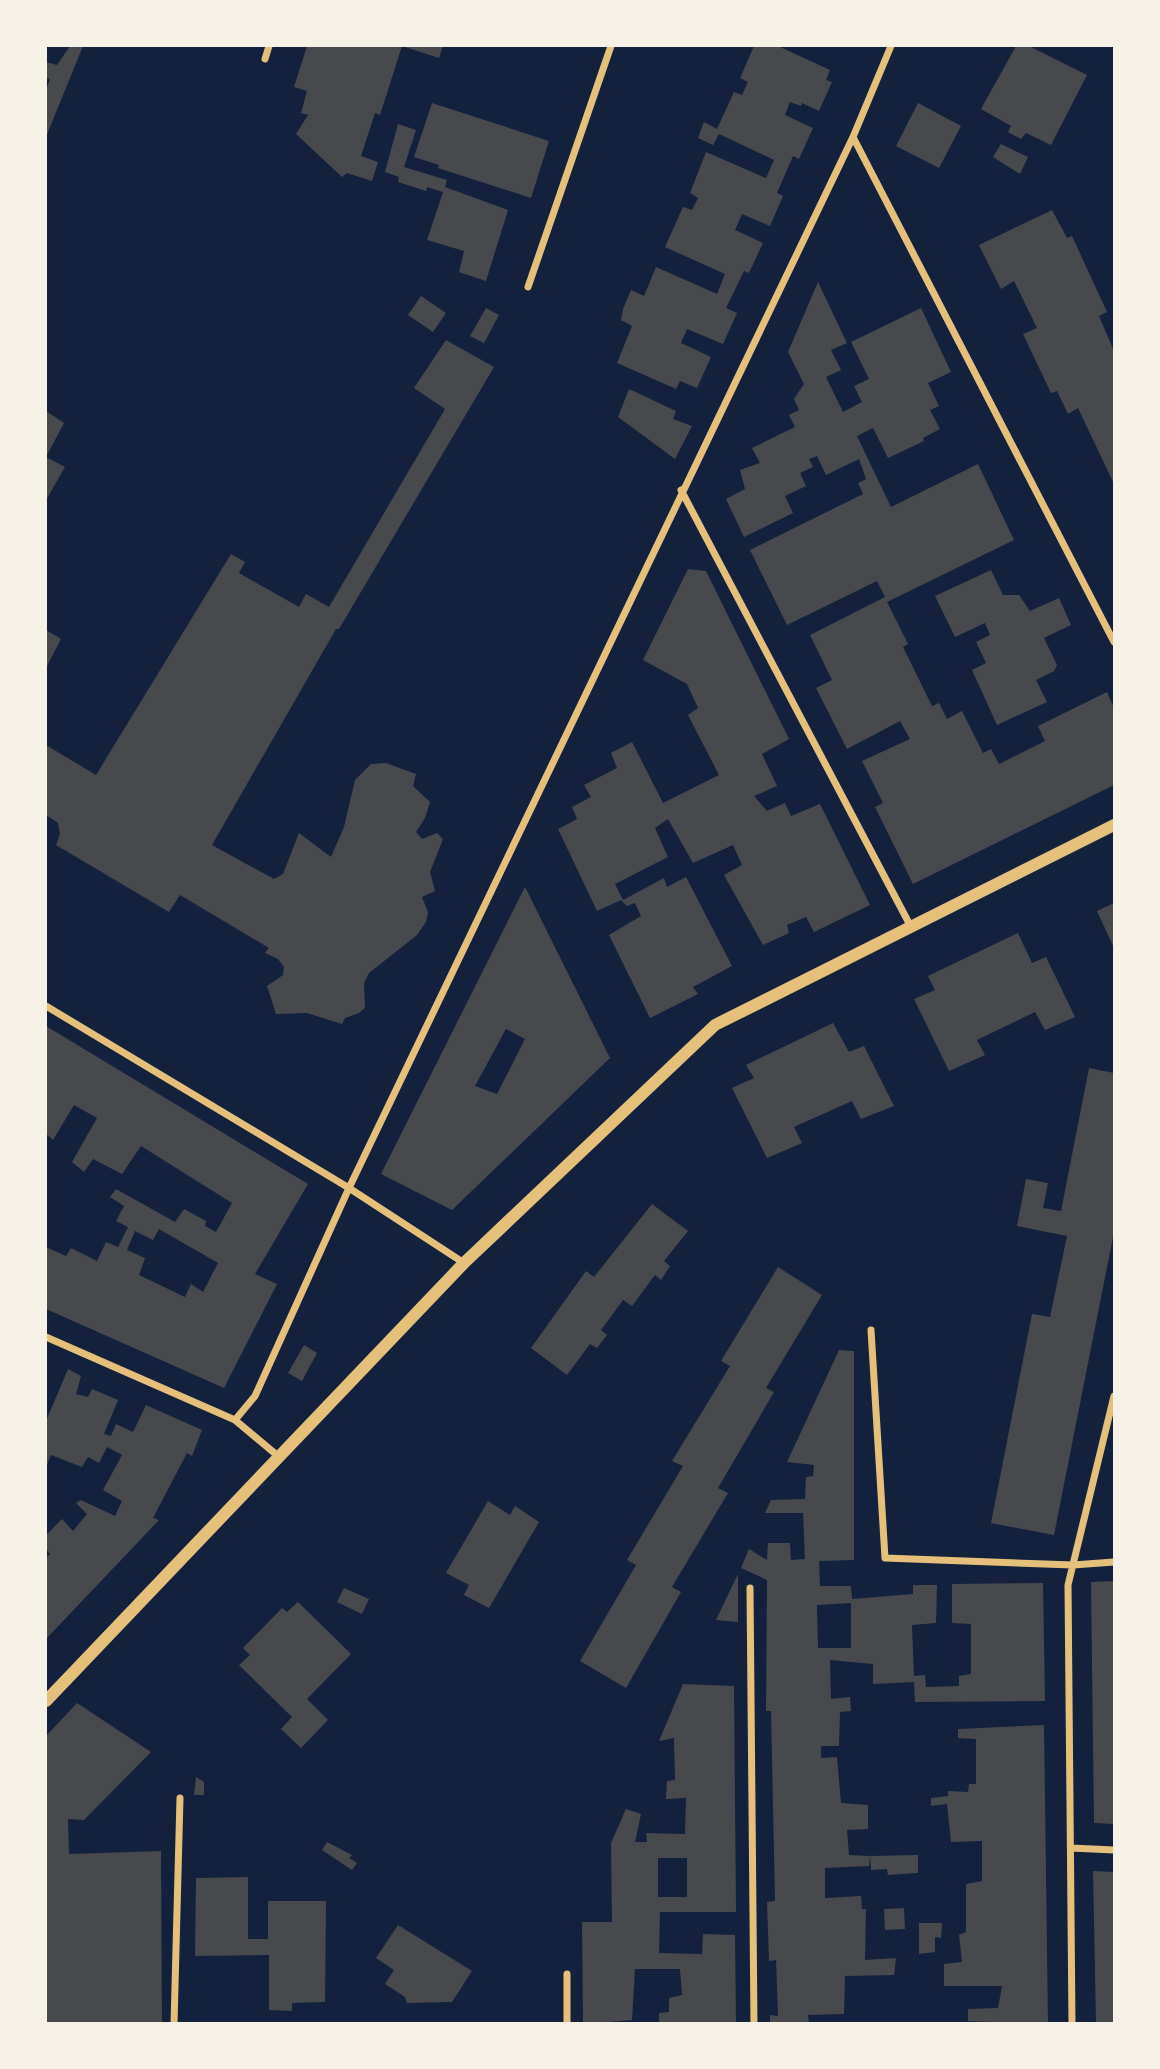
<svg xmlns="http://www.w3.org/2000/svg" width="1160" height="2069" font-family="'PT Sans Narrow',sans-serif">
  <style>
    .building { fill: #48494c; fill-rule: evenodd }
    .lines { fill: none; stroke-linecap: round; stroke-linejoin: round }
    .minor { stroke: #e5c07b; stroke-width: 7 }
    .tertiary { stroke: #e5c07b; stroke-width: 12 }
  </style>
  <rect width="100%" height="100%" fill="#14213d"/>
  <path class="building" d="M70 46H83L46 137V90L50 79 46 78V62L57 65Z
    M307 46H443L439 58 402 46 380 115 375 113 361 156 378 162 372 181 347 173 342 177 296 134 308 115 301 113 307 91 294 87Z
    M754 46H778L830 70 826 80 832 82 819 111 802 103 801 106 790 102 785 115 813 128 799 159 793 156 777 193 783 196 770 226 742 214 735 230 763 243 749 273 744 271 726 308 737 313 723 344 687 329 681 343 711 357 697 388 680 381 676 389 617 363 632 326 621 320 623 309 631 290 644 296 656 267 717 294 725 274 665 247 683 207 692 210 698 198 690 193 706 152 766 178 774 160 719 134 713 145 698 138 704 122 717 129 734 92 742 95 748 82 740 78Z
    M1016 46H1029L1087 75 1051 145 1026 133 1021 139 1008 132 1011 126 981 109Z
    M432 103 549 141 531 198 438 168 439 165 414 157Z
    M918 103 961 126 939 168 896 146Z
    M398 124 416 130 404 167 447 180 445 187 508 210 486 281 459 272 464 251 427 240 443 192 427 187 426 191 398 182 399 177 385 172Z
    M1001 144 1028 157 1020 174 993 157Z
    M1052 210 1067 238 1072 236 1107 312 1099 316 1114 351V484L1078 408 1068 414 1057 391 1051 393 1023 334 1037 328 1014 281 1001 289 979 245Z
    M818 282 847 343 831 350 841 370 826 377 843 412 862 402 854 386 869 379 851 342 921 308 951 372 928 383 939 406 930 410 940 429 923 438 924 441 888 458 873 428 857 436 891 507 978 464 1014 540 887 602 908 644 903 647 932 706 939 703 947 719 962 711 983 753 991 749 999 764 1045 741 1038 726 1107 692 1114 708V785L913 884 875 807 883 803 862 761 910 739 900 721 847 749 816 688 832 680 810 635 885 597 877 581 787 625 750 550 863 494 858 483 866 479 859 459 826 475 817 456 809 459 813 467 800 473 806 486 785 496 793 513 744 537 726 499 745 489 740 470 760 463 752 448 795 427 789 415 799 410 794 399 804 384 788 352Z
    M421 296 446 313 433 332 408 315Z
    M486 308 499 315 484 343 470 336Z
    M446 340 494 367 339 629H336L212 845 274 879 283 874 299 833 331 857 344 827 355 780 371 764 386 763 416 774 413 786 430 802 425 818 416 832 422 839 437 833 443 839 430 872 435 891 422 897 428 912 426 922 417 935 369 973 364 983 365 1008 359 1013 345 1018 342 1024 307 1013 276 1014 267 986 283 975 284 967 278 959 265 953 269 948 180 895 169 912 56 845 60 834 58 823 46 815V745L96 775 231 554 245 562 239 573 299 607 306 594 329 607 445 409 414 388Z
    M629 389 676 411 673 419 692 426 675 459 618 417Z
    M46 411 64 423 46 457 65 467 46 500Z
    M688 569 706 571 789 739 762 754 777 786 754 796 767 811 785 803 791 816 820 804 870 905 814 932 806 917 787 925 789 933 763 945 724 875 742 865 733 845 693 863 668 819 655 828 668 857 615 884 623 900 664 878 667 887 686 877 732 966 693 987 698 994 650 1018 609 935 641 916 635 903 627 906 621 900 597 911 558 829 577 819 572 807 591 797 584 785 617 768 611 753 632 742 663 803 719 775 688 715 698 708 687 684 643 660Z
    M991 570 1003 595H1019L1030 611 1059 598 1071 625 1044 638 1057 665 1054 671 1036 680 1047 702 997 725 972 670 986 663 976 642 990 635 985 623 955 637 935 596Z
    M46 630 61 639 46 668Z
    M525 887 610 1058 452 1210 381 1174ZM506 1029 525 1039 497 1094 475 1086Z
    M1114 903V948L1097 911Z
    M1018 933 1032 963 1046 957 1075 1017 1045 1030 1035 1012 977 1040 985 1055 949 1071 914 999 935 990 928 976Z
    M833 1023 849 1052 864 1046 894 1106 861 1119 852 1101 794 1127 802 1143 767 1158 732 1088 754 1078 746 1065Z
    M46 1026 308 1184 255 1274 277 1284 224 1388 46 1309V1247L66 1256 71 1248 97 1261 106 1242 118 1247 128 1227 116 1221 124 1206 110 1197 116 1189 175 1222 184 1209 206 1221 205 1226 216 1232 232 1203 141 1146 122 1174 93 1159 84 1172 72 1162 97 1118 74 1105 53 1140 46 1134ZM159 1229 218 1263 203 1292 191 1284 185 1297 139 1275 145 1258 127 1250 135 1231 153 1240Z
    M1089 1068 1114 1073V1232L1054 1535 991 1523 1032 1314 1050 1317 1067 1236 1017 1226 1026 1179 1048 1183 1043 1208 1061 1211Z
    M652 1204 688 1231 664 1261 670 1266 661 1280 655 1275 632 1306 623 1300 601 1330 607 1335 597 1348 590 1344 567 1375 531 1348 586 1271 594 1277Z
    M778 1267 822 1295 766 1388 774 1392 718 1488 728 1493 672 1587 681 1592 626 1688 580 1661 636 1565 627 1560 683 1466 672 1461 730 1366 721 1361Z
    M304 1345 317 1353 302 1381 288 1373Z
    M839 1350 854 1351V1560L819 1561 820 1586H851L852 1599 913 1594V1585H937L936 1623 912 1625 914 1676 925 1675 926 1687 959 1686V1676L971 1674V1624L952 1623V1584L1043 1583 1045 1701 915 1702 914 1682 873 1684V1664L830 1660 831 1699 850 1697 851 1711 840 1712 839 1746H821V1758L837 1757 841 1803 868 1805V1829L847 1830 849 1855 870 1856 869 1866 825 1868V1898L861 1896 862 1909H866L865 1960 896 1958 894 1975 845 1976 844 2014 808 2015 809 2024H770V2015L778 2016 776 1960 769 1961 767 1902 775 1901 771 1711H766L767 1580 741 1568 749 1549 767 1560 768 1543H790L791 1560 805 1559 803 1513H765L771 1500 805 1499 806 1477 813 1476 814 1465 787 1462ZM851 1603V1648H818L817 1605Z
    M68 1369 81 1376 76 1394 88 1397 92 1389 118 1400 104 1434 111 1436 116 1424 133 1432 146 1405 202 1430 192 1456 187 1453 153 1518 159 1520 46 1639V1558L50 1554 46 1549V1535L62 1519 73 1531 87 1514 76 1503 81 1500 115 1516 122 1501 103 1490 122 1455 107 1447 99 1463 88 1457 82 1467 51 1455 46 1467V1421Z
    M488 1501 510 1515 515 1506 539 1522 489 1608 464 1595 469 1585 446 1573Z
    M738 1574V1622L716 1620Z
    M1114 1581V1824L1094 1823 1091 1582Z
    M344 1588 369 1599 362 1614 337 1602Z
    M298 1602 351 1654 307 1699 328 1720 301 1748 281 1729 292 1717 239 1665 250 1655 243 1648 282 1608 287 1612Z
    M683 1684 734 1686 736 1912H660L659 1953 702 1954 703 1934 735 1935 736 2024H659V2013L669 2012V1998L682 1995 680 1969H635L632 2020 583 2024 582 1922H612L611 1843 626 1809 641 1814 635 1842H647L646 1833 685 1834 686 1798 666 1799 667 1781 675 1780 674 1738 659 1741ZM658 1858H687V1897H658Z
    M77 1703 151 1752 84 1820 68 1819 69 1854 161 1851 162 2024H46V1736Z
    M1044 1725 1048 2024 968 2021V2009L998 2008 1002 1986H944V1964L962 1962 959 1935 966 1932V1884L982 1881V1841L951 1842 947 1804 931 1806V1798L948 1796V1791L968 1792 969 1784H976V1739L958 1738V1729Z
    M196 1777 204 1782V1795H194Z
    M327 1842 352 1855 349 1858 357 1863 352 1870 322 1850Z
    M918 1855V1873L888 1875 887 1869 871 1870 870 1856Z
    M1093 1871 1114 1872V2024H1096Z
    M248 1877V1939H268V1901H326L325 2002 292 2003V2011L269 2010V1955L195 1956 196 1878Z
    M904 1908 905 1929 885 1930 884 1909Z
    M919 1923H942L941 1938 935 1937V1952L919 1954Z
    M398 1925 472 1971 452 2002 407 2003 405 1997 385 1984 394 1970 376 1958Z"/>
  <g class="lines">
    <path class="minor" d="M265 59 269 46
      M853 137 1114 642
      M528 287 611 46
      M681 490 911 927
      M46 1006 349 1188 464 1263
      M871 1330 885 1558 1073 1565 1114 1562
      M46 1337 235 1420 278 1456
      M235 1420 255 1396 349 1188 853 137 891 46
      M750 1588 754 2024
      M1071 1848 1114 1850
      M567 1974V2024
      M174 2024 180 1798
      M1072 2024 1068 1585 1114 1396"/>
    <path class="tertiary" d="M46 1701 464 1263 715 1025 1114 825"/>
  </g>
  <rect width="1160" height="2069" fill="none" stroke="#f6f1e7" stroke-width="94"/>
</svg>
